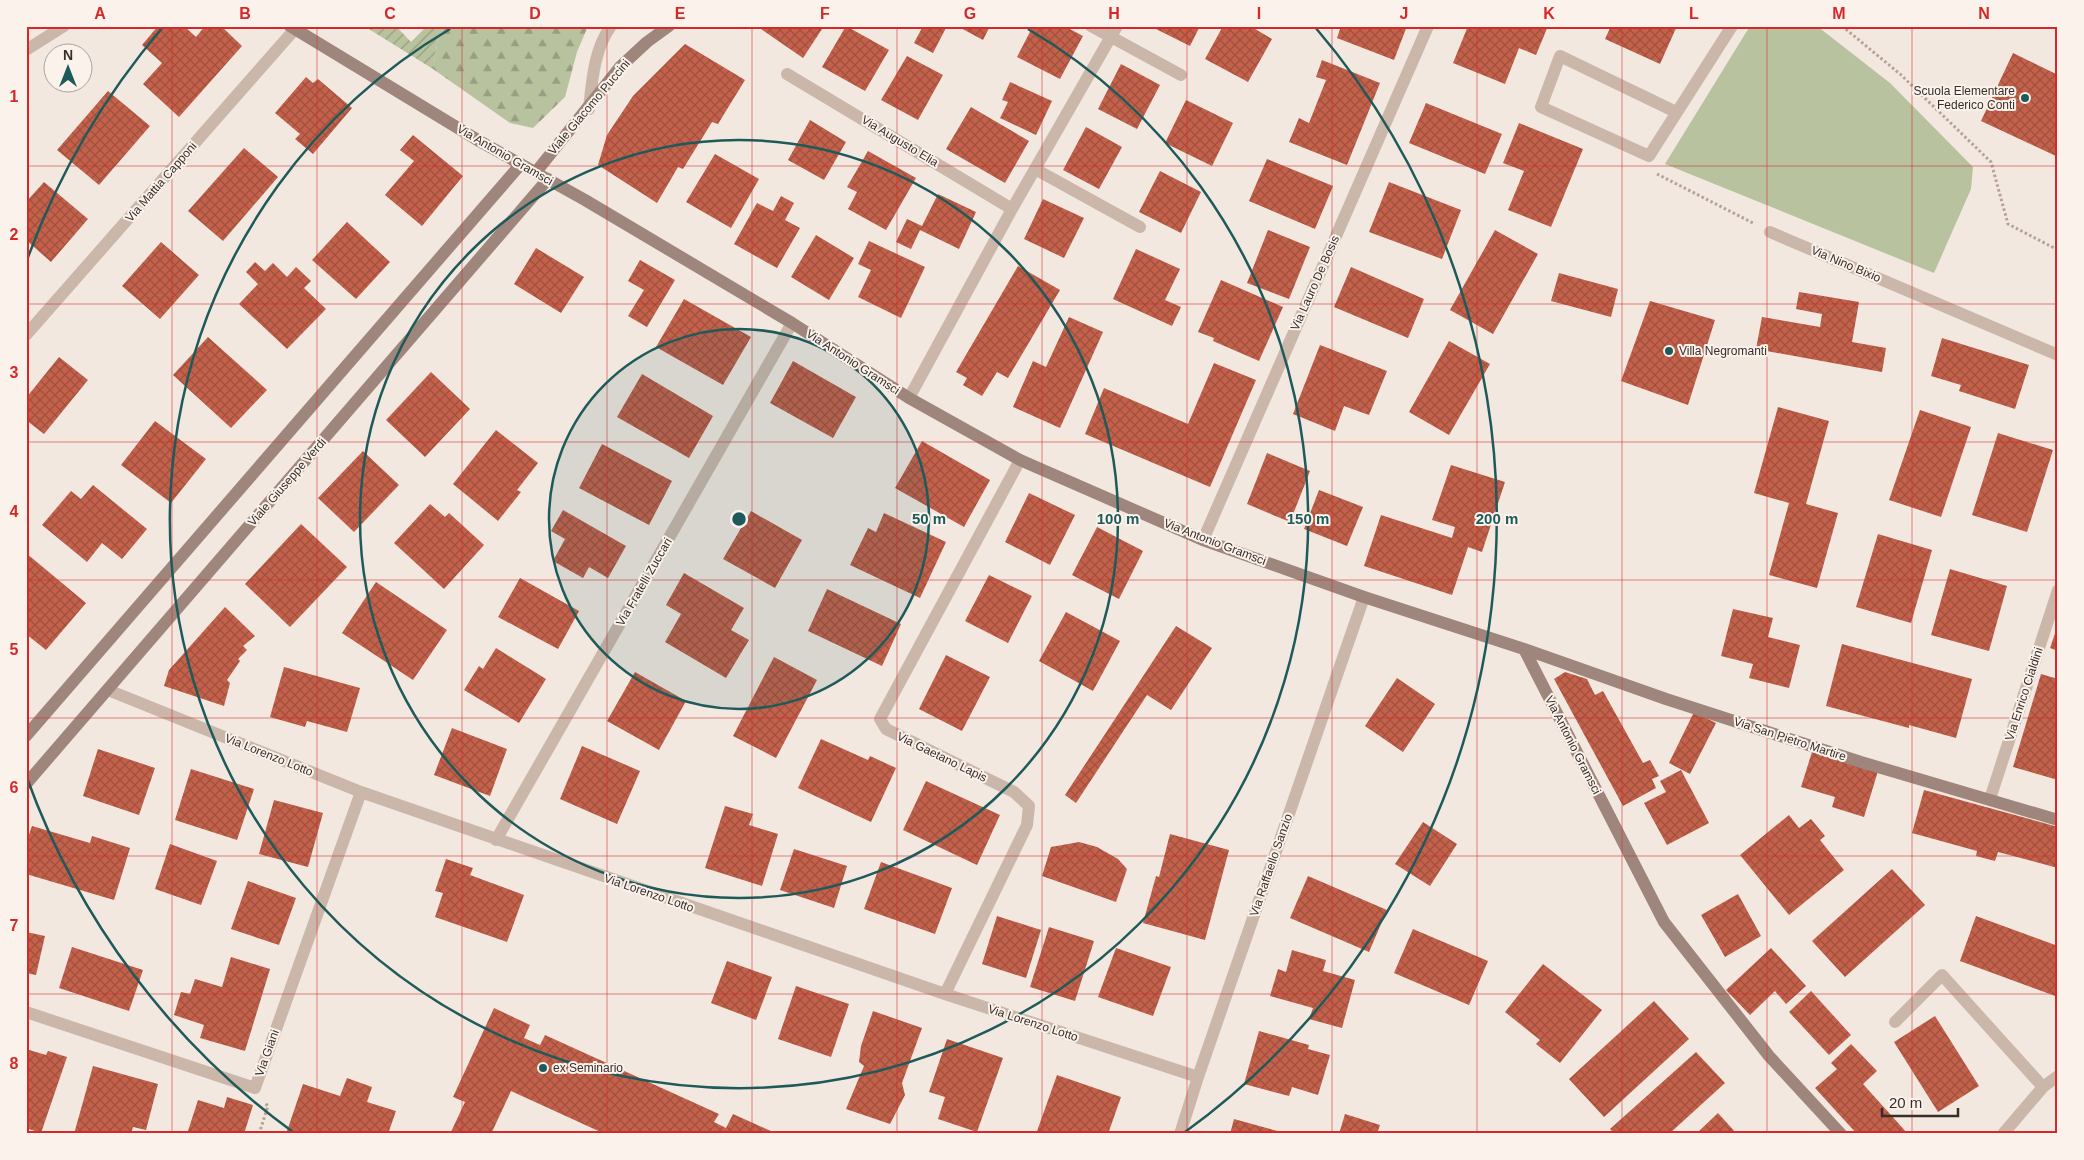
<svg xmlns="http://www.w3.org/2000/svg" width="2084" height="1160" font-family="Arial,sans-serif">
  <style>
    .green { fill: #b8c29e }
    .forest { fill: url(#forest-firs) }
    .garden { fill: url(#garden-furrows) }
    .building { fill: url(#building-cross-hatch) }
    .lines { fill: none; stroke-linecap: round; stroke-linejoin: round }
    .path { stroke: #b7a194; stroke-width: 3; stroke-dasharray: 2.5 2.5; stroke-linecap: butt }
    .street { stroke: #cbb7aa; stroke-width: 12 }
    .secondary { stroke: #9f867c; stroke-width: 12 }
    .grid { fill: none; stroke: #d62828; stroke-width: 1; stroke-opacity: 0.55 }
    .ring { fill: none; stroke: #1f5a5a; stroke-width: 2.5 }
    .poi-dot { fill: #1f5a5a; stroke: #faf2eb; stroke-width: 2 }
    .labels { text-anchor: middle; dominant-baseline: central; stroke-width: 4; stroke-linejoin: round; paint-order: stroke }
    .poi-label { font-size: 12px; fill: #382d2a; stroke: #faf2eb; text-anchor: start }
    .street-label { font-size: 12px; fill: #382d2a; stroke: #faf2eb }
    .centre { fill: #1f5a5a; stroke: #faf2eb; stroke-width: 2.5 }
    .ring-label { font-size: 15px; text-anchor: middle; font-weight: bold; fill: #1f5a5a; stroke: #faf2eb; stroke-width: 4; stroke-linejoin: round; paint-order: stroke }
    .neatline { fill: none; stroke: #d62828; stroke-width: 2 }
    .grid-label { font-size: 16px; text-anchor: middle; font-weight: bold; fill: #d62828 }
  </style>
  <defs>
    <pattern id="forest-firs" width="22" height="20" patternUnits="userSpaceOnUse" patternTransform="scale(1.25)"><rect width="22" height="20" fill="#b8c29e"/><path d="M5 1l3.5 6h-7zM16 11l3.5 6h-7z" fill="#979e81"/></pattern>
    <pattern id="garden-furrows" width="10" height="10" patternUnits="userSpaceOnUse" patternTransform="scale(1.25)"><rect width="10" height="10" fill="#b8c29e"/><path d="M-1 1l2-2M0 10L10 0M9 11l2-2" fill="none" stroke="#979e81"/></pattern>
    <pattern id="building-cross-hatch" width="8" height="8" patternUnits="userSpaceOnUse" patternTransform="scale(1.25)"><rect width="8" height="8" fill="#c4614b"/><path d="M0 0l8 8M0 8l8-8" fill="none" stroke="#a0503f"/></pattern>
  </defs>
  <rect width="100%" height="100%" fill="#f2e8df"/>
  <path class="green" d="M1750 26H1817L1890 83 1973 167 1971 189 1934 273 1665 164Z"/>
  <path class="forest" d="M446 26H588L577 52 565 97 533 128 510 123 433 69 438 37Z"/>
  <path class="garden" d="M364 26H396L411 42 427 26H446L438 37 433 69Z"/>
  <path class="building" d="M158 26H184L196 37 205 26H221L242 46 179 117 143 84 162 63 142 45Z
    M763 26H824L803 58 761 29Z
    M846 26 889 50 865 91 822 67Z
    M923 26H947L933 53 914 43Z
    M957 26H990L983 40Z
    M1033 26H1064L1083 36 1060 79 1017 57Z
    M1150 26H1200L1190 46Z
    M1223 26H1250L1272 39 1248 82 1205 59Z
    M1341 26H1407L1394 60 1337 38Z
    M1468 26H1548L1536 55 1519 48 1505 84 1453 63Z
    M1611 26H1677L1660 64 1605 39Z
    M685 44 745 80 718 124 712 122 683 169 678 167 657 203 598 165 607 135 633 96Z
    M2013 53 2058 75V157L1981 121Z
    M907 56 943 75 918 120 881 100Z
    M1322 60 1380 83 1347 165 1289 142 1299 118 1309 123 1326 80 1316 77Z
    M1121 64 1160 85 1137 129 1098 109Z
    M306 77 313 83 318 79 352 108 313 154 295 139 300 134 275 113Z
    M1010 82 1052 101 1036 135 1000 118 1008 102 1002 100Z
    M108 91 150 126 99 185 57 150Z
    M1186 100 1233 123 1212 166 1165 143Z
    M1426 103 1502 134 1485 174 1409 143Z
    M971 107 1029 141 1005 183 946 149Z
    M810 120 846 142 824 180 788 160Z
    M1519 123 1583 149 1551 227 1508 210 1524 171 1503 163Z
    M1086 127 1122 147 1099 189 1063 170Z
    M413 135 463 176 422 226 385 195 414 161 400 150Z
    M244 148 278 177 223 241 188 211Z
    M868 151 916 178 886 230 848 209 857 192 847 187Z
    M715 154 759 179 731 228 686 202Z
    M1267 159 1333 186 1315 229 1249 201Z
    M1160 171 1201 192 1181 233 1139 212Z
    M44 182 88 219 51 262 26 240V202Z
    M1389 182 1461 210 1442 259 1369 232Z
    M938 194 976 212 959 249 920 230 911 249 896 242 907 219 922 226Z
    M781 196 794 203 785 220 800 228 777 268 734 244 757 203 773 211Z
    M1043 199 1084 218 1064 258 1024 239Z
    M347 222 390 262 356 299 312 260Z
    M1268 230 1310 247 1289 299 1247 283Z
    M1495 230 1538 254 1493 334 1450 310Z
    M816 235 854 258 829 300 791 277Z
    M869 241 925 267 901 318 858 297 871 270 858 264Z
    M161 242 199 275 160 319 122 286Z
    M536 248 584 277 561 313 514 284Z
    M1136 249 1180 269 1165 300 1181 307 1172 326 1113 299Z
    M640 260 675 280 647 327 628 316 644 290 628 281Z
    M255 262 265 271 273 263 287 277 296 267 311 281 304 288 326 309 287 349 239 304 258 284 246 272Z
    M1018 266 1060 290 1008 378 997 372 982 396 963 385 967 378 956 372Z
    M1351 267 1424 299 1408 338 1334 307Z
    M1559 273 1618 289 1611 317 1551 301Z
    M1221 280 1283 307 1259 361 1213 341 1214 338 1198 332Z
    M1799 292 1859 302 1852 342 1886 348 1882 372 1756 349 1762 317 1820 327 1822 314 1796 309Z
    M684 299 751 337 723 385 656 347Z
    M1650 301 1715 320 1688 405 1621 381Z
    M1069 317 1103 332 1060 428 1013 407 1033 361 1046 367Z
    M208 337 267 390 231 428 173 375Z
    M1942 338 2029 365 2015 409 1959 391 1961 385 1931 376Z
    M1449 341 1490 364 1449 435 1409 412Z
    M1320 345 1387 371 1369 415 1344 406 1335 431 1293 414Z
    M59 357 88 380 44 434 26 420V398Z
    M793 361 856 397 833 438 770 403Z
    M1214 363 1256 380 1210 487 1085 434 1104 388 1188 424Z
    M431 372 470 409 425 457 386 420Z
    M642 374 713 416 689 458 617 417Z
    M1778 407 1829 421 1806 504 1838 513 1817 588 1769 575 1789 503 1754 493Z
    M1920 410 1971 427 1941 517 1889 500Z
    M155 421 206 459 171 503 121 465Z
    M496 430 538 463 517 490 521 492 498 521 453 484Z
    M1998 433 2053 450 2027 532 1972 515Z
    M922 441 990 480 964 527 895 488Z
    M602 444 672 481 649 525 579 488Z
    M363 451 399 485 354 532 318 498Z
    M1267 453 1310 471 1290 522 1247 504Z
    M1451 465 1505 482 1482 552 1468 547 1452 595 1364 566 1381 515 1452 538 1455 527 1432 520Z
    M93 485 147 529 122 559 102 543 87 562 42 525 71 491 81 499Z
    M1319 490 1363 507 1347 546 1304 529Z
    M1029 493 1075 515 1050 565 1005 542Z
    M430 504 445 517 449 513 484 545 444 589 394 543Z
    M563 510 626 546 608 578 589 567 583 578 553 561 565 539 551 531Z
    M751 511 802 540 775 588 723 559Z
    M884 513 946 542 920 598 850 565 868 528 876 532Z
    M301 524 347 567 290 627 245 584Z
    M1097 527 1143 551 1119 599 1072 575Z
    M1878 534 1932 550 1911 623 1856 607Z
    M26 553 86 603 46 650 26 634Z
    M1950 569 2007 586 1989 651 1931 635Z
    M684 573 744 608 731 630 749 640 726 678 665 642 681 614 666 605Z
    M989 575 1032 596 1008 643 965 621Z
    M520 578 579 611 558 649 498 617Z
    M376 582 447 630 413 680 342 633Z
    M827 589 901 624 882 666 808 631Z
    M225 607 255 636 243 646 247 650 238 659 240 661 227 680 230 683 224 706 164 686 169 670Z
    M1733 609 1773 618 1768 637 1800 645 1789 688 1749 678 1753 664 1721 656Z
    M1066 612 1120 641 1093 691 1039 661Z
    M2058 625V651L2050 648Z
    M1176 626 1212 648 1171 710 1147 695 1076 803 1065 795Z
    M1842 644 1972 679 1956 738 1909 725V728L1826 706Z
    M496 648 546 679 519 723 464 690 479 666 483 669Z
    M946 655 990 677 962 731 919 709Z
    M774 657 817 680 776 758 733 736Z
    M284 667 360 688 347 732 307 721 305 727 270 717Z
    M635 672 686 701 659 750 607 721Z
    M1565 672 1587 679 1595 695 1603 691 1643 763 1650 760 1659 776 1652 779 1656 788 1623 806 1554 679Z
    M2041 674 2058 679V780L2013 767Z
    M1397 678 1435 704 1403 752 1365 726Z
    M1694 712 1716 723 1690 774 1669 763Z
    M452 728 507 749 490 796 434 775Z
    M821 739 868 760 870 756 896 768 871 822 798 788Z
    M582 746 640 771 617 824 560 799Z
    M98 749 155 768 139 815 83 796Z
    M1812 752 1878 771 1864 817 1832 807 1835 797 1801 787Z
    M191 769 254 789 237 840 175 820Z
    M1681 770 1709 823 1667 845 1644 803 1666 792 1660 781Z
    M926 781 1000 815 977 865 903 830Z
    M1924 790 2058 827V868L1998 852 1995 861 1976 856 1977 851 1912 833Z
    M274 800 323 813 308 867 259 854Z
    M725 806 753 814 749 825 778 834 762 886 705 868Z
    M1789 815 1799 828 1811 819 1825 836 1820 840 1844 870 1789 915 1740 855Z
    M1423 822 1457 844 1430 886 1395 864Z
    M32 826 90 843 92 836 130 848 114 900 26 874V843Z
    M1170 834 1229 850 1205 940 1143 923 1156 876 1159 877Z
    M1079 842 1097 847 1118 859 1127 869 1116 902 1042 876 1051 847Z
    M170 844 217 861 201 905 155 889Z
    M794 849 847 866 834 908 780 890Z
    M446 859 473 868 470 875 524 895 507 942 435 917 443 893 435 891Z
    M881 862 952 888 935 934 864 909Z
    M1892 869 1925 905 1845 977 1812 941Z
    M1308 876 1387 910 1369 952 1290 918Z
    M248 881 296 898 279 945 231 929Z
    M1738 894 1761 936 1725 957 1701 915Z
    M997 916 1041 930 1026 978 982 964Z
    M1976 916 2058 946V997L1960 961Z
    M1049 927 1094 941 1075 1001 1030 987Z
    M1413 929 1488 961 1469 1005 1394 973Z
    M26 932 45 936 36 975 26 973Z
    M72 947 143 970 129 1011 59 988Z
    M1116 948 1171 967 1153 1016 1098 997Z
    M1771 948 1806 986 1786 1004 1775 991 1750 1015 1726 990Z
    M1292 950 1326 960 1323 971 1355 980 1342 1028 1309 1019 1313 1008 1270 996 1278 969 1286 972Z
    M231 957 270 969 245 1051 200 1038 204 1025 174 1015 181 992 190 994 195 979 222 987Z
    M727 961 772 977 756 1020 711 1003Z
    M1543 964 1602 1010 1560 1063 1536 1044 1540 1040 1505 1012Z
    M796 986 849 1004 831 1057 778 1039Z
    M1811 991 1851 1035 1829 1055 1789 1012Z
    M1654 1001 1689 1039 1604 1117 1569 1079Z
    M494 1008 530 1025 524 1038 540 1045 545 1035 719 1114 714 1122 726 1128 733 1114 773 1132 772 1134H605L511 1091 491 1134H450L465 1102 453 1097Z
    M873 1011 922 1028 902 1083 905 1095 890 1124 846 1109 864 1066 859 1062 861 1046Z
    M1935 1016 1979 1086 1938 1112 1894 1042Z
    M1259 1031 1309 1045 1308 1049 1330 1055 1318 1095 1292 1087 1289 1096 1244 1084Z
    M947 1039 1003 1058 977 1132 938 1119 945 1097 929 1092Z
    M1851 1044 1877 1071 1863 1084 1908 1134H1857L1815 1088 1837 1069 1831 1063Z
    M26 1049 46 1055 48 1051 67 1057 41 1133 26 1128Z
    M1696 1052 1725 1083 1669 1134H1615L1610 1129Z
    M93 1066 158 1084 146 1130 133 1127 131 1134H74Z
    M1057 1075 1121 1097 1108 1134H1036Z
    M347 1078 372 1087 367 1102 396 1111 388 1134H286L303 1084 340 1096Z
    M227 1097 253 1105 244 1134H187L198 1100 224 1108Z
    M1718 1113 1737 1134H1696Z
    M1345 1114 1380 1125 1377 1134H1339Z
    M1234 1119 1285 1133V1134H1230Z"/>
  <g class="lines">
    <path class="path" d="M1842 26 1900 74 1991 162 2008 224 2058 250
      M1657 174 1753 223
      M259 1134 268 1106 265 1103"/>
    <path class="street" d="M1091 26 1181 75
      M26 50 64 26
      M787 74 1012 209
      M589 109C592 81 594 49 611 26
      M1676 112 1560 56 1541 107 1649 156 1732 26
      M1035 169 1140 227
      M1770 232 2058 355
      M26 335 295 29
      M909 398 1012 209 1117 26
      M1203 540 1428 26
      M108 690 361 792 945 994 1198 1077
      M1990 799 2058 590
      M496 840 792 323
      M945 994 1027 825 1029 806 1014 792 886 729 880 719 1020 460
      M26 1012 255 1088 361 792
      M1895 1022 1942 975 2043 1087
      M1180 1134 1198 1077 1364 597
      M2003 1134 2043 1087 2058 1076"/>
    <path class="secondary" d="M290 26 481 142 585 200 792 323 909 398 1020 460 1203 540 1364 597 1524 649 1664 922 1769 1056 1841 1134
      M536 172 620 67 647 42 669 26
      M1524 649 1666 699 1861 762 2058 820
      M26 736 521 164
      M26 784 548 179"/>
  </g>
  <path class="grid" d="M172 26V1134M317 26V1134M462 26V1134M607 26V1134M752 26V1134M897 26V1134M1042 26V1134M1187 26V1134M1332 26V1134M1477 26V1134M1622 26V1134M1767 26V1134M1912 26V1134M26 166H2058M26 304H2058M26 442H2058M26 580H2058M26 718H2058M26 856H2058M26 994H2058"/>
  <circle cx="739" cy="519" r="190" fill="#1f5a5a" fill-opacity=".12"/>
  <g class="ring">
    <circle cx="739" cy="519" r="190"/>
    <circle cx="739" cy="519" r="379"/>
    <path d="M1028 29A569 569 0 1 1 450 29"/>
    <path d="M293 1132A758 758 0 0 1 27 778M27 260A758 758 0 0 1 163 27M1315 27A758 758 0 0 1 1185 1132"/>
  </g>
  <g class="poi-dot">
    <circle cx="2025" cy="98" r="5"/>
    <circle cx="1669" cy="351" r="5"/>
    <circle cx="543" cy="1068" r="5"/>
  </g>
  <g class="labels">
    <g class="poi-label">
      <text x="2015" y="91" text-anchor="end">Scuola Elementare<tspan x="2015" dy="14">Federico Conti</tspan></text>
      <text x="1679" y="351">Villa Negromanti</text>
      <text x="553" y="1068">ex Seminario</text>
    </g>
    <g class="street-label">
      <text transform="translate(589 107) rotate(-50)">Viale Giacomo Puccini</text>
      <text transform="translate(900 141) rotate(31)">Via Augusto Elia</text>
      <text transform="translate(505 155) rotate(30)">Via Antonio Gramsci</text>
      <text transform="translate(161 182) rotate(-49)">Via Mattia Capponi</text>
      <text transform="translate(1846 264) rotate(23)">Via Nino Bixio</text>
      <text transform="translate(1315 283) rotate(-66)">Via Lauro De Bosis</text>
      <text transform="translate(853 362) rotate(33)">Via Antonio Gramsci</text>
      <text transform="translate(287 482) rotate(-49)">Viale Giuseppe Verdi</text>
      <text transform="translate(1215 542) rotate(21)">Via Antonio Gramsci</text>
      <text transform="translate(644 582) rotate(-60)">Via Fratelli Zuccari</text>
      <text transform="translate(2024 694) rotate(-72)">Via Enrico Cialdini</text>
      <text transform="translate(1790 739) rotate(18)">Via San Pietro Martire</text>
      <text transform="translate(1573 745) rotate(63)">Via Antonio Gramsci</text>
      <text transform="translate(269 755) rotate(22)">Via Lorenzo Lotto</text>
      <text transform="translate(942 757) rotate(26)">Via Gaetano Lapis</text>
      <text transform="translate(1271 865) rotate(-71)">Via Raffaello Sanzio</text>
      <text transform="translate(649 893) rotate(19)">Via Lorenzo Lotto</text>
      <text transform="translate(1033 1023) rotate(18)">Via Lorenzo Lotto</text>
      <text transform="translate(267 1053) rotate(-70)">Via Giani</text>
    </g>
  </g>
  <circle cx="739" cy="519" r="8" class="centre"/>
  <g class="ring-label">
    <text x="929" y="524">50 m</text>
    <text x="1118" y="524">100 m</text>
    <text x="1308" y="524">150 m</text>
    <text x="1497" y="524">200 m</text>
  </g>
  <rect width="2084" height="1160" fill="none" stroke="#faf2eb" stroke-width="55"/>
  <g transform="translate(68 68)"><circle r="24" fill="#faf2eb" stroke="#aca39e"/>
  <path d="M0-4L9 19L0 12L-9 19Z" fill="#1f5a5a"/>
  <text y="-8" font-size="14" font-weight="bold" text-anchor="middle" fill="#382d2a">N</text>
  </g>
  <path d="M1882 1108v8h76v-8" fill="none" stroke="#382d2a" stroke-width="2.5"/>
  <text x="1889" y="1108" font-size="15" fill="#382d2a" stroke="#faf2eb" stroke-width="4" paint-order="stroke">20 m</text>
  <rect x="28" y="28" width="2028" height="1104" class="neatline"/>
  <g class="grid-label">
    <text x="100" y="19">A</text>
    <text x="245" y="19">B</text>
    <text x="390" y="19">C</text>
    <text x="535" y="19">D</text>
    <text x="680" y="19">E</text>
    <text x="825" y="19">F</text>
    <text x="970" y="19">G</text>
    <text x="1114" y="19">H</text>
    <text x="1259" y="19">I</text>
    <text x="1404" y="19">J</text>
    <text x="1549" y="19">K</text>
    <text x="1694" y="19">L</text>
    <text x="1839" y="19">M</text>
    <text x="1984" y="19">N</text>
    <text x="14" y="102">1</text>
    <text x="14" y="240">2</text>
    <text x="14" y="378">3</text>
    <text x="14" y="517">4</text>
    <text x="14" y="655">5</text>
    <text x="14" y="793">6</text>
    <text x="14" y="931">7</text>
    <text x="14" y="1069">8</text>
  </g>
</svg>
